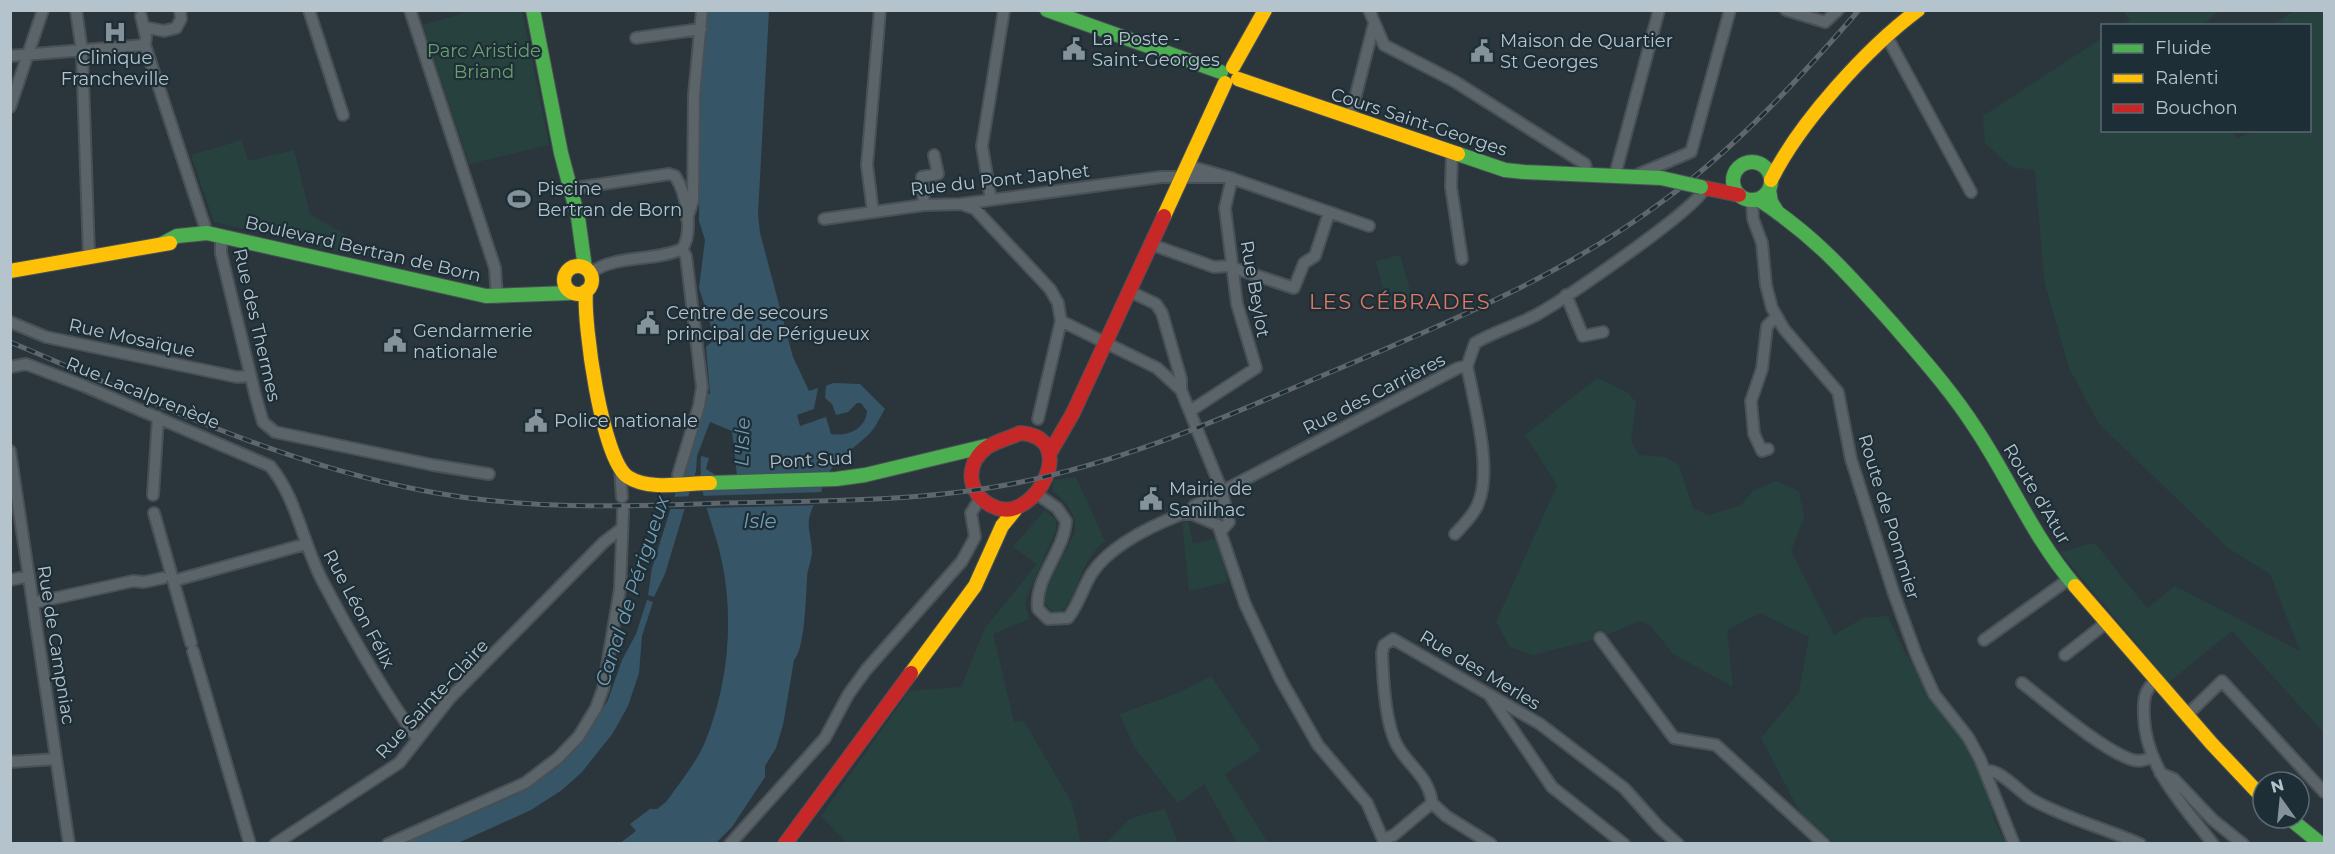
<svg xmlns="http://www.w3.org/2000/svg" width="2335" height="854" font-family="Montserrat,sans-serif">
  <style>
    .green { fill: #27413f }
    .water { fill: #365567 }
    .pier { fill: #2b363c }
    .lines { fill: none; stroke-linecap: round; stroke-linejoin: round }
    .street-casing { stroke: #495156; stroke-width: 14 }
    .fast-casing { stroke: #495156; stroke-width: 16 }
    .slow-casing { stroke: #495156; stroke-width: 16 }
    .jam-casing { stroke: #495156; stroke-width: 16 }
    .street { stroke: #5b6469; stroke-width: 10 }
    .fast { stroke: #4caf50; stroke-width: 14 }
    .slow { stroke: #ffc107; stroke-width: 14 }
    .jam { stroke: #c62828; stroke-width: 14 }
    .rail-casing { stroke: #5f676d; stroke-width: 5 }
    .rail { stroke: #1d2e37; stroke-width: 3; stroke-dasharray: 9; stroke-linecap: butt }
    .fast-bridge-casing { stroke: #495258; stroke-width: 16; stroke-linecap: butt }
    .fast-bridge { stroke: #4caf50; stroke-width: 14 }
    .labels { text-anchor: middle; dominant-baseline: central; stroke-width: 4.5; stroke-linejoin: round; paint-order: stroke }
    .poi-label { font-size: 18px; fill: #b5c3cc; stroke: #1d2e37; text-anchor: start }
    .park-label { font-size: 18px; fill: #6b9f6b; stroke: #1d2e37 }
    .street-label { font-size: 18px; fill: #b5c3cc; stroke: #1d2e37 }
    .water-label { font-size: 20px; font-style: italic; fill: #739cb1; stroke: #1d2e37 }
    .quarter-label { font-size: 21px; letter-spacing: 1.5px; fill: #dd7960; stroke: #1d2e37 }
  </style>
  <rect width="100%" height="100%" fill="#2b363c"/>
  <path class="green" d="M2295 10 2324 11V733L2232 631 2169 682 2060 552 2095 543 2147 608 2175 586 2300 651 2270 574 2228 548 2099 424 2069 368 2044 280 2035 171 2011 167 1985 143 1983 116 2102 38V130L2233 131 2237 138 2254 131 2310 130V26L2272 25Z
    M471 11H522L549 145 469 164 423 25Z
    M2123 11H2219L2203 25H2122L2130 20Z
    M242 140 248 161 294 150 310 214 354 240 351 255 214 222 191 155Z
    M1400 255 1413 301 1388 308 1376 261Z
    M1597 378 1627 392 1636 402 1631 441 1639 455 1666 457 1679 465 1693 508 1709 515 1740 506 1754 490 1776 481 1799 491 1804 517 1791 551 1834 635 1863 618 1888 616 1904 651 1962 733 1979 765 1995 821 2006 843H1835L1802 816 1761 738 1799 692 1809 637 1760 613 1727 630 1733 687 1673 654 1651 626 1640 621 1596 639 1533 655 1510 647 1496 622 1557 485 1525 435Z
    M1076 477 1105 541C1077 564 1083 589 1062 611H1053L1044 602V594L1075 532C1076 513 1067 503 1053 491V480Z
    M1213 500 1222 503 1223 521 1197 511 1199 507Z
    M1045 510 1056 520V530L1025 602 1029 619 993 634 1014 722 1024 721 1072 803 1081 843H847L821 816 909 691 961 687 985 628 1037 564 1013 547Z
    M1188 521 1193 544 1218 538 1228 582 1189 591 1182 522Z
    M1211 676 1261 750 1225 774 1268 843H1237L1204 784 1178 803 1134 747 1120 714 1178 693Z
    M1165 809 1178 843H1106L1131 818Z"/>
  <path class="water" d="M708 11H769L758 214 760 233 793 357 809 391 818 388 814 409 797 415 800 426 826 417 831 434C847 437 866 429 867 411L861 403H857L848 412 836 415 832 404 825 398 826 386 833 383 860 384 885 409C880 417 876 427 870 433 847 456 818 468 821 505H814C804 524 811 531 812 551 812 560 807 570 807 578 806 595 805 649 794 660L783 725 776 748 765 766V777L732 827 716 843 619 844 636 831 630 824 650 809H657L666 802C680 782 699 760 707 737 728 683 734 619 722 562 714 522 698 500 701 456L709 458 706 469 717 476 737 475 732 431 710 422 697 456 696 471 665 574 654 597 648 595 652 568 684 466 691 454 707 394H710L706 347 715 339 699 288 705 240 699 221 700 95Z
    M647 600 653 602 642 636 639 673 628 706 613 733 582 772 562 790 531 810 458 843H405L520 793 554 770 569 756 591 729 608 700 622 660 636 634Z"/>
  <path class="pier" d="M823 492 824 505 702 508 699 496Z
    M693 496 688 509H667L672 497Z"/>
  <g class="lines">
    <g class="street-casing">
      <path id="street" d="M76 10 82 51 89 256
        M309 10 343 115
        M410 10 495 268 497 297
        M1369 10 1384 45 1454 81 1585 164 1588 175
        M1786 10 1825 22 1838 10
        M141 16 146 37 145 45
        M144 27 164 31 176 28 181 19 180 10
        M1886 35 1971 192
        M636 38 701 29
        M145 45 207 233
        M10 56 145 45
        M10 107 43 10
        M1350 118 1374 24
        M1452 154 1451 187 1462 259
        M1639 174 1691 152 1730 10
        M1615 175 1659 10
        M1228 177 1369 226
        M569 189 669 174 675 176C686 192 694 232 682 249 653 262 617 254 590 273
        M991 200 982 146 1004 10
        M1752 200 1753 219 1762 243 1766 285 1772 308 1784 329 1838 392 1851 459 1893 591 1916 654 1934 694 1968 737 1980 759 2014 844
        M961 204 975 209 1050 289 1058 303 1061 321 1157 368 1181 390 1222 491 1229 522 1222 530
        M924 205 922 177 938 174 934 155
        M873 212 867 165 880 10
        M687 219 693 200 694 95 702 10
        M824 219 924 205 961 204 1161 177H1227L1186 165
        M221 236V253L256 398 263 422 275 432 433 465 489 474
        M1150 244 1214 267 1228 266 1294 288 1304 263 1315 256 1329 213
        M1129 291 1156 304 1162 313 1181 379V390
        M1566 295 1583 336 1603 332
        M10 322 46 337 237 377 249 376
        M10 367 26 364 84 386 270 466C297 498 303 545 323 582 351 635 381 689 417 738
        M1190 411 1256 368 1237 304 1225 208 1232 178
        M1038 419 1061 321
        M1768 449 1762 451 1754 434 1751 401 1762 369 1767 326 1776 317
        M10 451 69 844
        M620 470 622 497
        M678 475 699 406 702 387 686 256 682 249
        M1037 494 1057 508 1066 521C1064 552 1034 578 1038 609L1048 619 1068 618C1079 604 1083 587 1092 573 1111 545 1151 526 1182 514H1192L1218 525 1245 604 1281 680 1318 745 1367 803 1385 844
        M153 495 158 417
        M154 513 191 643
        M1189 513 1194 506 1458 368 1467 366 1475 343C1495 331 1518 325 1538 314 1564 299 1697 209 1704 189
        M1455 534C1463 525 1474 515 1478 504 1493 469 1474 403 1467 366
        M10 580 29 576
        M173 581 306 544
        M33 603 133 581 144 582 163 578
        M1600 638 1674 738 1716 745 1824 844
        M1984 640 2069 579
        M193 651 250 844
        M2065 655 2106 623
        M2156 680C2144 690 2143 701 2144 717 2146 768 2183 805 2213 844
        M2022 683C2048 703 2103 751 2133 760 2140 762 2144 760 2151 758
        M1490 696 1552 787 1624 844
        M2187 715 2222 681 2324 792
        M10 762 56 759
        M1985 771C2000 768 2018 791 2031 799 2065 818 2104 828 2140 844
        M2160 773 2174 779 2213 820 2243 844
        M1432 803C1429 776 1408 766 1397 745 1385 723 1383 678 1382 653L1384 645 1393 639 1540 724 1624 788 1659 827 1678 844
        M1432 803 1446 816 1491 844
        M1384 839 1394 835 1432 803
        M275 844 399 763 450 698 604 542 621 529
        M388 844 525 783 558 758 579 736 596 708 603 689 620 589 623 511
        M730 844 825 738 848 695 866 670 962 561 975 537 971 513 979 500"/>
    </g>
    <g class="fast-casing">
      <path id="fast" d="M533 10 561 153 578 217 585 268
        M1047 10 1221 72
        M1458 154 1505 170 1524 172 1661 178
        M1733 181a19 19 0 1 1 38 0a19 19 0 1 1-38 0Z
        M1769 190 1771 202 1778 213
        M1758 199C1815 236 1846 272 1891 322 1921 357 1951 390 1976 429 2010 480 2034 539 2075 586
        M162 244 177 236 207 233 486 296 570 293
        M710 483 836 479 865 475 986 446
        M2289 818 2321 844"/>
    </g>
    <g class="slow-casing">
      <path id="slow" d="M1233 67 1265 10
        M1238 79 1458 154
        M1771 180C1799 123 1867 48 1918 10
        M1164 216 1225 83
        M564 280a14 14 0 1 1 28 0a14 14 0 1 1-28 0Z
        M10 271 170 243
        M586 291C583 323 602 460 628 477 649 491 686 483 710 483
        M2075 586 2212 744 2263 798
        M911 673 975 586 1002 526 1015 510"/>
    </g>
    <g class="jam-casing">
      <path id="jam" d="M1701 187 1739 195
        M1020 433C1081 437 1035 522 997 508 969 498 962 467 986 448 996 441 1010 438 1020 433Z
        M1051 451 1073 413 1164 216
        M785 844 911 673"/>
    </g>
    <use href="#street" class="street"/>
    <use href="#fast" class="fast"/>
    <use href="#slow" class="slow"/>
    <use href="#jam" class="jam"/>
    <g class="rail-casing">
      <path id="rail" d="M10 342C144 398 276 462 420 490 520 510 621 507 723 503 817 501 913 502 1006 485 1114 465 1212 423 1312 380 1433 329 1557 280 1663 201 1737 147 1799 79 1859 10"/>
    </g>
    <use href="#rail" class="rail"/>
    <g class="fast-bridge-casing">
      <path id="fast-bridge" d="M1661 178 1701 187"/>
    </g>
    <use href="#fast-bridge" class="fast-bridge"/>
  </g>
  <defs>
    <g id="hospital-bare" transform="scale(1.8)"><path d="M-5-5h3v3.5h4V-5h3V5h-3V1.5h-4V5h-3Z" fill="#85929a" stroke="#1d2e37" stroke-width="2.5" paint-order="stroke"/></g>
    <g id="civic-bare" transform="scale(1.8)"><path d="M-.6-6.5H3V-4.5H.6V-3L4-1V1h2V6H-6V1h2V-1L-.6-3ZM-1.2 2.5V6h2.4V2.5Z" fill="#85929a" stroke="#1d2e37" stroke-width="2.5" paint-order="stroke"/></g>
    <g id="stadium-bare" transform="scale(1.8)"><path d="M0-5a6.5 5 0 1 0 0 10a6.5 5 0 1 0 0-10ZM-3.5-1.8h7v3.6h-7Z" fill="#85929a" stroke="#1d2e37" stroke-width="2.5" paint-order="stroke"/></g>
  </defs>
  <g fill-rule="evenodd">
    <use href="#hospital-bare" x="115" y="32"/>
    <use href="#civic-bare" x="1074" y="49"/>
    <use href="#civic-bare" x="1482" y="51"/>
    <use href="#stadium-bare" x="519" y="199"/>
    <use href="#civic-bare" x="648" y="323"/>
    <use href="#civic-bare" x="395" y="341"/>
    <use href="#civic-bare" x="536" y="421"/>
    <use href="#civic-bare" x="1151" y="499"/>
  </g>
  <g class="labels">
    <g class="poi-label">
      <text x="1092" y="39">La Poste -<tspan x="1092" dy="21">Saint-Georges</tspan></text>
      <text x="1500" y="41">Maison de Quartier<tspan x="1500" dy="21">St Georges</tspan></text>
      <text x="115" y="58" text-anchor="middle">Clinique<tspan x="115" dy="21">Francheville</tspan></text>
      <text x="537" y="189">Piscine<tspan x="537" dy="21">Bertran de Born</tspan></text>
      <text x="666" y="313">Centre de secours<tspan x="666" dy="21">principal de Périgueux</tspan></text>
      <text x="413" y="331">Gendarmerie<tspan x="413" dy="21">nationale</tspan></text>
      <text x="554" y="421">Police nationale</text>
      <text x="1169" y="489">Mairie de<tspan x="1169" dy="21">Sanilhac</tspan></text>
    </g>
    <g class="park-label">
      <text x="484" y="51">Parc Aristide<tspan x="484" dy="21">Briand</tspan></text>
    </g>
    <g class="street-label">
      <text transform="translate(1419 122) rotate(18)">Cours Saint-Georges</text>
      <text transform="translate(1000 180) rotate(-6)">Rue du Pont Japhet</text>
      <text transform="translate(363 249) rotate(13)">Boulevard Bertran de Born</text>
      <text transform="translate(1255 289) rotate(80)">Rue Beylot</text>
      <text transform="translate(257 325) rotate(77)">Rue des Thermes</text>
      <text transform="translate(132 338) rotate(12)">Rue Mosaïque</text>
      <text transform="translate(143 393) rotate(22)">Rue Lacalprenède</text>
      <text transform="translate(1374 394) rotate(-27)">Rue des Carrières</text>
      <text transform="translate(811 460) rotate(-3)">Pont Sud</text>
      <text transform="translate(2037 494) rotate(59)">Route d'Atur</text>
      <text transform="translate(1889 517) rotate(73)">Route de Pommier</text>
      <text transform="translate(359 609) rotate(62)">Rue Léon Félix</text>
      <text transform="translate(56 645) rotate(81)">Rue de Campniac</text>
      <text transform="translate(1480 670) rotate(31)">Rue des Merles</text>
      <text transform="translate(432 699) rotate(-47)">Rue Sainte-Claire</text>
    </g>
    <g class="water-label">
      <text transform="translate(742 442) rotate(-88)">L'Isle</text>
      <text x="760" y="521">Isle</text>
      <text transform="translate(632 591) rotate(-72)">Canal de Périgueux</text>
    </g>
    <g class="quarter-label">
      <text x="1400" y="301">LES CÉBRADES</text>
    </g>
  </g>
  <rect width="2335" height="854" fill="none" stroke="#b5c3cc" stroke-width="24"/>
  <rect x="2101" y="24" width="210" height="108" fill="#1d2e37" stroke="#5a6a73" stroke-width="1.5"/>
  <rect x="2113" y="44" width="30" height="9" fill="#4caf50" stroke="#5a6a73" stroke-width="1.5"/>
  <text x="2155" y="54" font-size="18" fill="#b5c3cc">Fluide</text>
  <rect x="2113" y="74" width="30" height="9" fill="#ffc107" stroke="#5a6a73" stroke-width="1.5"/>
  <text x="2155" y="84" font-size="18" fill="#b5c3cc">Ralenti</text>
  <rect x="2113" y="104" width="30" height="9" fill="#c62828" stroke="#5a6a73" stroke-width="1.5"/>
  <text x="2155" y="114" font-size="18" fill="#b5c3cc">Bouchon</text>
  <g transform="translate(2281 800) rotate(345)"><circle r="28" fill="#1d2e37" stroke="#5a6a73" stroke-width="1.5"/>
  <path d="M0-4.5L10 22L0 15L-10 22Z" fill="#85929a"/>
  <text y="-9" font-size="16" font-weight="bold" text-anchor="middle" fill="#b5c3cc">N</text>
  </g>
</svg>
